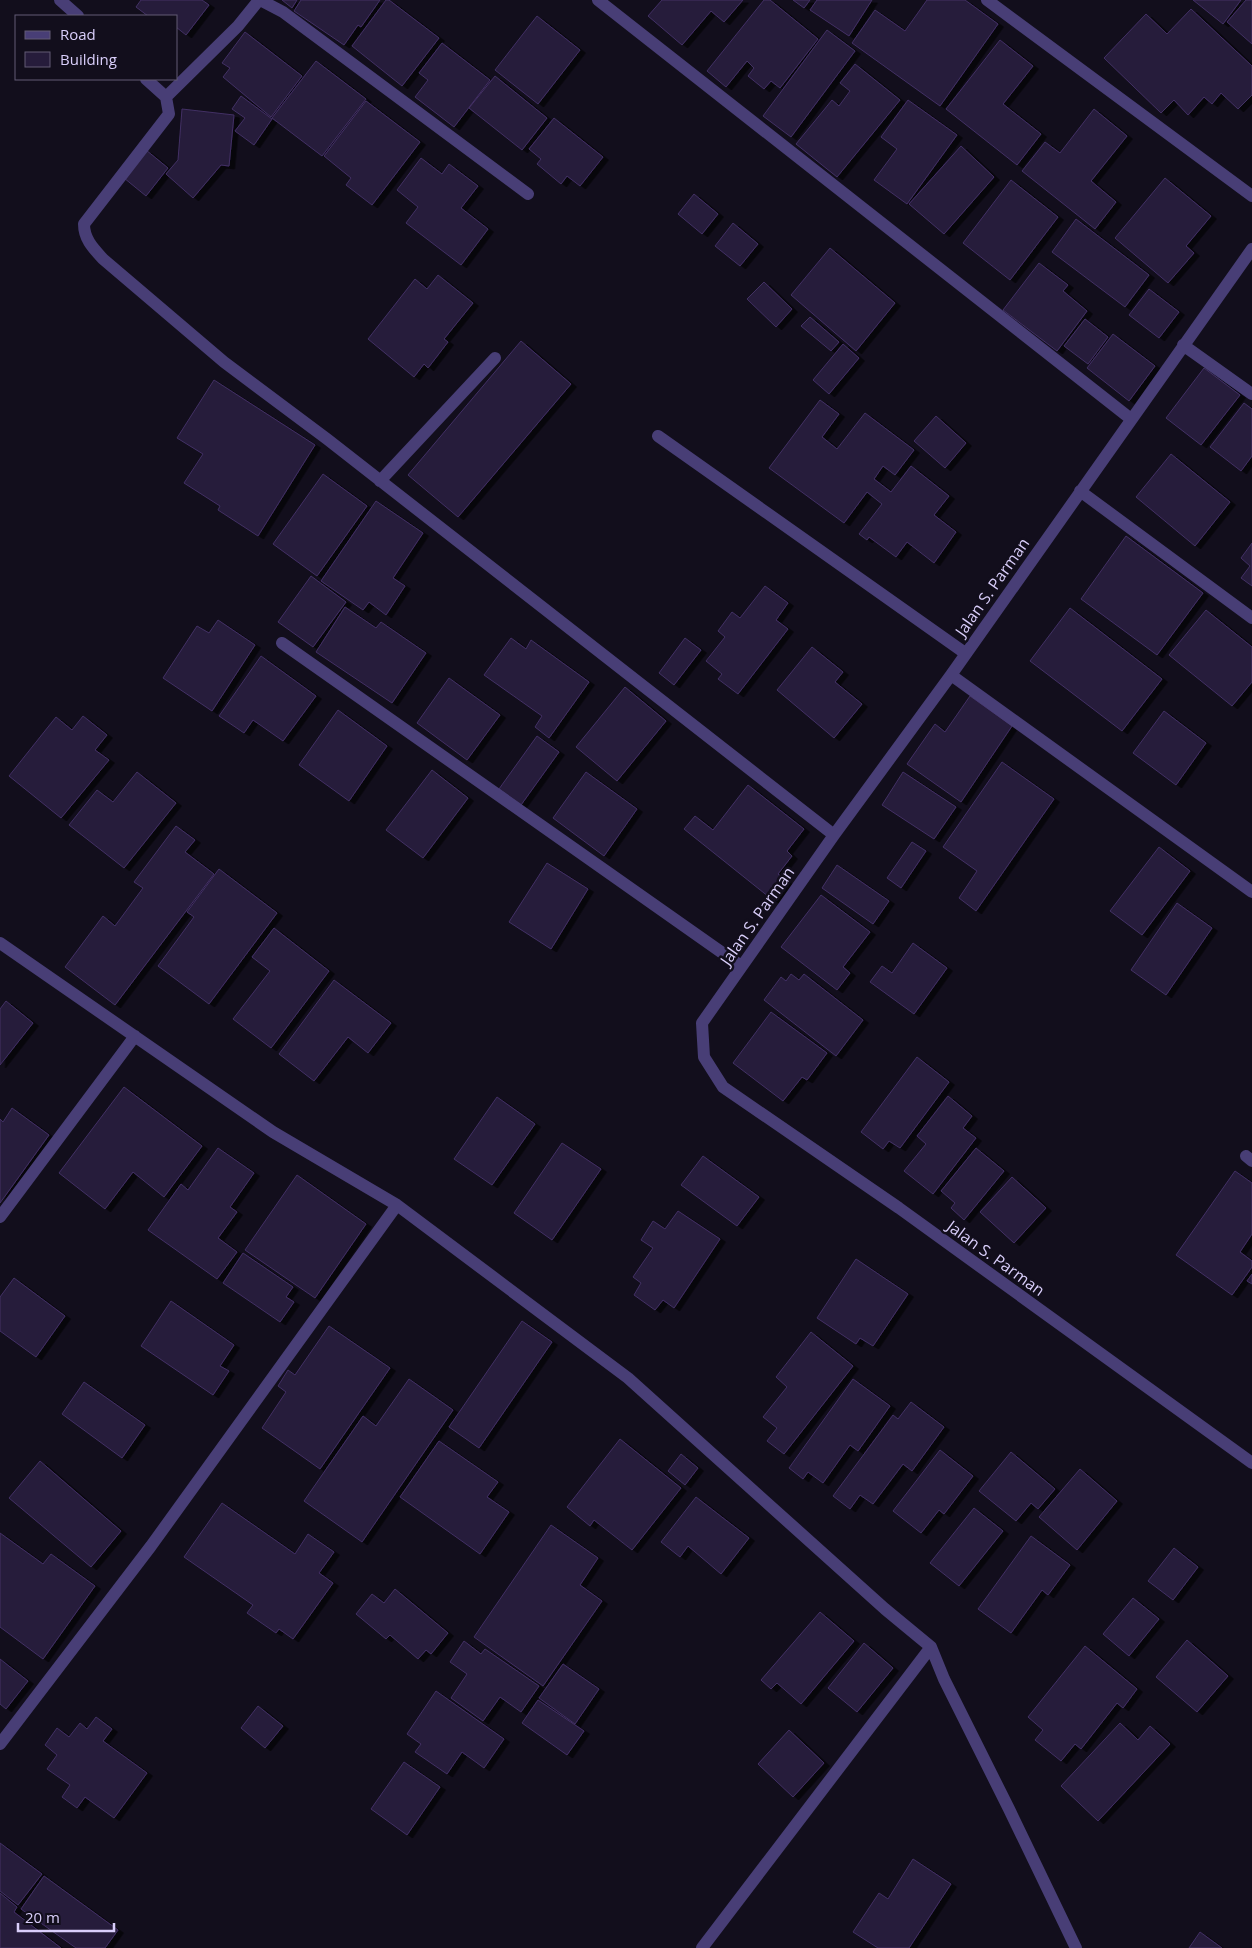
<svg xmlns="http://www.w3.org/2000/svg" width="1252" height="1948" font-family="'Open Sans',sans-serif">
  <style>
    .building { fill: #261c3b; stroke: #423064; filter: url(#shadow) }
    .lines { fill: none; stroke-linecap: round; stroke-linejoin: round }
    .minor { stroke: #483e76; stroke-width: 12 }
    .labels { text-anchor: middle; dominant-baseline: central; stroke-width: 5; stroke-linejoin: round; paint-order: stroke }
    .street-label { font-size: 16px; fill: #d9cefa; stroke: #120e1c }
  </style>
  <defs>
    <filter id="shadow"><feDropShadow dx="5.5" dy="3" stdDeviation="0" flood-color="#0009"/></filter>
  </defs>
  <rect width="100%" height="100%" fill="#120e1c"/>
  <path class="building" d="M141 0H202L209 5 186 35 176 27V16H148L136 7Z
    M282 0H297L292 8Z
    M301 0H380L361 27 358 25 344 45 294 11Z
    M386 0H389L439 38 402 86 352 46Z
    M662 0H743L724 22 711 11 682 45 648 16Z
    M764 0H770L818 39 780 88 771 81 764 89 748 76 754 68 747 61 726 87 707 71Z
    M793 0H810L804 8Z
    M817 0H872L849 36 810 10Z
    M927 0H965L998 24 940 106 852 43 875 10 905 31Z
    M1193 0H1241L1223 24Z
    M1246 0H1252V44L1227 22Z
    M1191 9 1252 66V95L1238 109 1221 93 1212 104 1204 97 1188 115 1174 100 1161 113 1104 58 1146 14 1167 34Z
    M537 16 580 50 538 104 495 70Z
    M827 30 855 51 791 137 763 116Z
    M245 32 302 76 271 117 223 77 230 68 222 63Z
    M1000 40 1033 66 1003 104 1041 134 1017 165 946 109Z
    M442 43 490 80 454 127 415 97 428 80 419 73Z
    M316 61 366 99 322 156 272 118Z
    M855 64 900 100 837 177 796 144 832 100 839 106 850 91 840 83Z
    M495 76 547 118 522 150 469 108Z
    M241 96 272 119 254 145 235 131 245 118 232 109Z
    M908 100 957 135 907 204 874 180 897 149 881 137Z
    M366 101 420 142 372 205 346 185 351 178 324 156Z
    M182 109 234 115 229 166 221 165 193 198 166 174 178 160Z
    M1094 109 1127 136 1091 181 1116 202 1095 229 1022 171 1045 142 1060 153Z
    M554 118 603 157 580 186 567 176 561 184 537 164 541 159 529 149Z
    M961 146 994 177 944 234 909 204Z
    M146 150 168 168 146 196 124 178Z
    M421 158 442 174 449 164 478 186 461 208 488 229 461 265 406 223 418 207 397 190Z
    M1165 178 1211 216 1186 246 1194 253 1168 283 1115 238Z
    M1011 180 1058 217 1010 280 963 243Z
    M694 194 718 214 702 234 678 214Z
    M1076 219 1149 275 1125 307 1052 252Z
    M733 223 758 244 740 266 715 246Z
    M830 248 895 303 856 351 791 295Z
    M1039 263 1068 285 1063 291 1087 311 1057 351 1003 310Z
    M438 275 473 303 444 339 448 342 428 368 424 364 414 377 368 339 415 279 427 289Z
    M764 282 792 309 776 327 747 299Z
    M1149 289 1179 312 1159 338 1129 315Z
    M810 317 839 342 831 351 801 326Z
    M1085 319 1108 337 1088 364 1064 346Z
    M1113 334 1155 366 1129 401 1087 368Z
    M521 341 571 384 458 517 408 475Z
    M843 344 859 358 829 394 813 380Z
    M1204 368 1240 395 1201 445 1166 418Z
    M214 380 315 445 258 536 218 510 220 506 184 483 203 454 177 438Z
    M820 400 839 414 822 437 837 449 865 413 914 450 895 475 883 466 874 479 891 492 911 466 949 496 934 515 956 532 934 563 907 542 896 557 869 537 867 540 859 534 882 504 867 492 844 523 769 468Z
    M1244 403 1252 409V456L1241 471 1210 447Z
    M936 416 966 443 945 468 914 441Z
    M1171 454 1230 502 1195 546 1136 497Z
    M323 474 367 506 317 576 273 544Z
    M376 501 423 533 393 578 405 586 386 615 369 602 363 610 321 581Z
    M1126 536 1203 593 1157 655 1081 599Z
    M1252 543V586L1241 578 1250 566 1241 558Z
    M311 576 346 602 313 647 278 622Z
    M765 586 788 603 776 620 788 629 738 694 718 679 722 674 706 661 725 637 718 631 732 612 740 618Z
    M345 607 376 628 381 622 426 653 392 703 316 652Z
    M1070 608 1162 679 1122 731 1030 661Z
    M1206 610 1252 647V682L1232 706 1169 655Z
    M218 620 255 645 212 711 163 678 197 626 209 633Z
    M511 638 526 649 531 640 589 682 549 738 535 727 542 716 484 675Z
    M685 638 701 650 674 685 659 673Z
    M812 647 843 672 835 682 862 704 834 738 777 690Z
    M261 656 316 696 283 741 253 720 244 733 219 716Z
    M449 678 500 715 467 760 417 723Z
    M625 687 666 721 617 781 576 747Z
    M970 696 1012 726 961 802 907 764 935 724 945 732Z
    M338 710 387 746 349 801 299 765Z
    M1164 711 1206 743 1176 785 1133 753Z
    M83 716 107 735 95 750 109 760 61 818 9 776 56 717 72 730Z
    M537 736 559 752 521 805 499 789Z
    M1002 762 1054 799 976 911 959 898 977 871 943 847Z
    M432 770 468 798 423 858 386 830Z
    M137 772 176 803 124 868 69 825 97 790 113 802Z
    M586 772 637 809 604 856 553 818Z
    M903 772 956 807 934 839 882 805Z
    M748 785 804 829 787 851 792 856 778 874 789 883 774 901 684 829 695 816 713 830Z
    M176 826 195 840 185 852 214 874 115 1005 65 967 103 916 115 926 143 888 134 882Z
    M912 842 926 851 901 888 887 878Z
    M1159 847 1190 871 1142 935 1110 911Z
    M547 863 588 889 551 949 509 922Z
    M837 865 889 901 873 924 822 888Z
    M219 869 277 913 209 1004 158 966 194 917 187 912Z
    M821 895 870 932 843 967 850 973 837 990 781 947Z
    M1177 903 1212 928 1166 995 1131 970Z
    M274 928 329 971 271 1048 233 1019 270 971 252 957Z
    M913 943 947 968 914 1014 870 982 882 966 892 973Z
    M791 974 799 980 804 974 863 1020 836 1056 764 1000 781 977 786 981Z
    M334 980 391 1023 368 1053 348 1037 314 1081 279 1054Z
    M6 1001 33 1023 0 1065V1009Z
    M771 1012 827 1053 807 1080 802 1077 783 1101 733 1063Z
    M917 1057 949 1082 900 1148 889 1141 883 1149 861 1132Z
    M124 1087 202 1146 164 1197 133 1172 105 1209 59 1173Z
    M948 1096 972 1116 963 1128 976 1138 933 1194 904 1171 926 1144 917 1136Z
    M497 1097 535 1124 492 1185 454 1159Z
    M12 1108 49 1135 0 1203V1119L3 1122Z
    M562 1143 601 1169 552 1240 514 1213Z
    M218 1148 254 1173 230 1207 237 1212 218 1238 237 1252 217 1279 148 1230 181 1184 188 1190Z
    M976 1148 1004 1171 964 1220 951 1208 955 1203 941 1191Z
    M703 1156 759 1197 737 1226 681 1185Z
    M1235 1171 1252 1183V1234L1240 1252 1252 1261V1267L1232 1295 1176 1255Z
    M297 1175 366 1224 315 1298 245 1250Z
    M1012 1177 1046 1208 1014 1243 980 1212Z
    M678 1211 720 1239 674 1308 663 1300 655 1310 634 1295 641 1283 633 1277 653 1248 641 1240 653 1221 665 1229Z
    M243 1253 293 1287 286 1297 294 1302 280 1322 223 1283Z
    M856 1259 908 1294 873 1346 860 1338 856 1344 817 1318Z
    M1252 1274V1284L1247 1281Z
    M14 1278 65 1316 36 1357 0 1331V1297Z
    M171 1301 234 1345 220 1366 229 1371 213 1395 141 1346Z
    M522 1321 552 1342 479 1448 449 1427Z
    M329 1326 390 1368 320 1469 262 1428 286 1392 278 1386 288 1370 295 1375Z
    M811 1332 853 1366 784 1454 767 1441 777 1428 763 1417 787 1387 776 1377Z
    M409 1379 453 1410 362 1542 304 1501 363 1416 376 1426Z
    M853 1379 890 1406 858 1451 850 1445 823 1483 808 1472 803 1479 789 1468Z
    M84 1382 145 1425 122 1458 62 1414Z
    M911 1402 944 1427 912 1471 903 1464 873 1504 860 1495 850 1509 833 1496 893 1415 898 1419Z
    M620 1439 681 1488 632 1550 594 1520 590 1526 567 1507Z
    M439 1441 498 1482 487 1497 509 1512 480 1554 400 1497Z
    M940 1450 973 1476 944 1514 939 1510 921 1533 893 1511Z
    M1011 1452 1055 1489 1038 1509 1031 1503 1016 1521 979 1491Z
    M681 1454 698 1468 685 1485 668 1471Z
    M40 1461 121 1531 91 1567 9 1498Z
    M1080 1469 1117 1501 1077 1550 1039 1517Z
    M696 1497 749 1538 721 1574 688 1546 680 1557 661 1542Z
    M222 1503 295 1554 308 1534 334 1552 319 1573 333 1583 293 1639 279 1629 276 1633 247 1613 253 1605 184 1557Z
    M974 1508 1003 1531 959 1586 930 1563Z
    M551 1525 598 1558 580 1585 602 1601 543 1686 474 1637Z
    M0 1533 43 1564 51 1554 95 1586 43 1659 0 1627Z
    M1031 1536 1070 1565 1048 1595 1042 1590 1011 1633 978 1609Z
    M1174 1548 1198 1567 1173 1600 1148 1581Z
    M395 1589 448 1633 431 1654 426 1650 418 1659 390 1635 386 1639 356 1614 372 1594 384 1603Z
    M1133 1598 1159 1619 1129 1656 1103 1634Z
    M820 1612 854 1641 801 1704 777 1683 771 1689 761 1680Z
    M1187 1640 1228 1676 1197 1712 1156 1677Z
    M464 1641 481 1654 485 1649 539 1686 521 1712 500 1697 483 1721 451 1698 467 1674 450 1662Z
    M864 1643 893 1668 857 1712 828 1688Z
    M1085 1646 1137 1689 1123 1708 1117 1703 1081 1749 1075 1744 1061 1761 1035 1740 1043 1730 1028 1717Z
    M0 1659 28 1681 6 1709 0 1704Z
    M563 1664 599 1689 575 1724 539 1698Z
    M436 1691 504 1739 484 1768 462 1752 447 1774 415 1752 421 1744 407 1734Z
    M538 1700 584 1731 567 1755 522 1723Z
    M258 1706 283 1726 265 1748 241 1728Z
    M96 1717 112 1729 103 1741 147 1773 114 1818 85 1797 77 1808 62 1797 70 1785 47 1769 57 1755 45 1745 57 1728 69 1737 80 1723 87 1729Z
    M1120 1723 1138 1740 1150 1726 1170 1744 1098 1821 1061 1786Z
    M789 1730 824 1763 793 1797 758 1764Z
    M404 1762 440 1787 407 1835 371 1809Z
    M0 1843 42 1874 18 1905 0 1891Z
    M913 1859 951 1884 909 1948H878L853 1932 879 1893 888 1899Z
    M44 1876 118 1930 105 1948H76L21 1909Z
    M0 1893 17 1907 14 1912 61 1948H0Z
    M1200 1932 1222 1948H1189Z"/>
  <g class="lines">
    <path class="minor" d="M60 0 78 16
      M260 0 283 12 528 194
      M598 0 1131 419
      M987 0 1252 196
      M146 79 166 97 169 114 84 224C84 239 93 248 103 259L224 362 327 439 834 835
      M166 97 238 26 259 0
      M1252 249 951 675 834 835 702 1023 704 1057 723 1087 899 1208 1252 1463
      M1183 345 1252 394
      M658 436 965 653
      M380 481 495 358
      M1080 491 1252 618
      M282 643 741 966
      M951 675 1252 892
      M0 943 273 1132 397 1205 628 1378 885 1609 931 1647 944 1679 1009 1809 1076 1948
      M1246 1156 1252 1161
      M0 1217 135 1036
      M0 1744 151 1546 397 1205
      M702 1948 931 1647"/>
  </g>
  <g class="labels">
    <g class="street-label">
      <text transform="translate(992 587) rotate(-55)">Jalan S. Parman</text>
      <text transform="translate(757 916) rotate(-55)">Jalan S. Parman</text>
      <text transform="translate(996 1258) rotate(36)">Jalan S. Parman</text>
    </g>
  </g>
  <rect x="15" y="15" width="162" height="65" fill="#120e1c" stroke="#625b75"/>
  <rect x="25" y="31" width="25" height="8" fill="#483e76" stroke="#625b75"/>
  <text x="60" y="40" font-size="15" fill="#d9cefa">Road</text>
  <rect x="25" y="52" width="25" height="15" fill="#261c3b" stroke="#625b75"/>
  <text x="60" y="65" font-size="15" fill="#d9cefa">Building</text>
  <path d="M18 1923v8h96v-8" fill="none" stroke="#d9cefa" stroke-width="2.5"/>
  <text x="25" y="1923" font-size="15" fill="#d9cefa" stroke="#120e1c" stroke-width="4" paint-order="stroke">20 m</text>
</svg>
